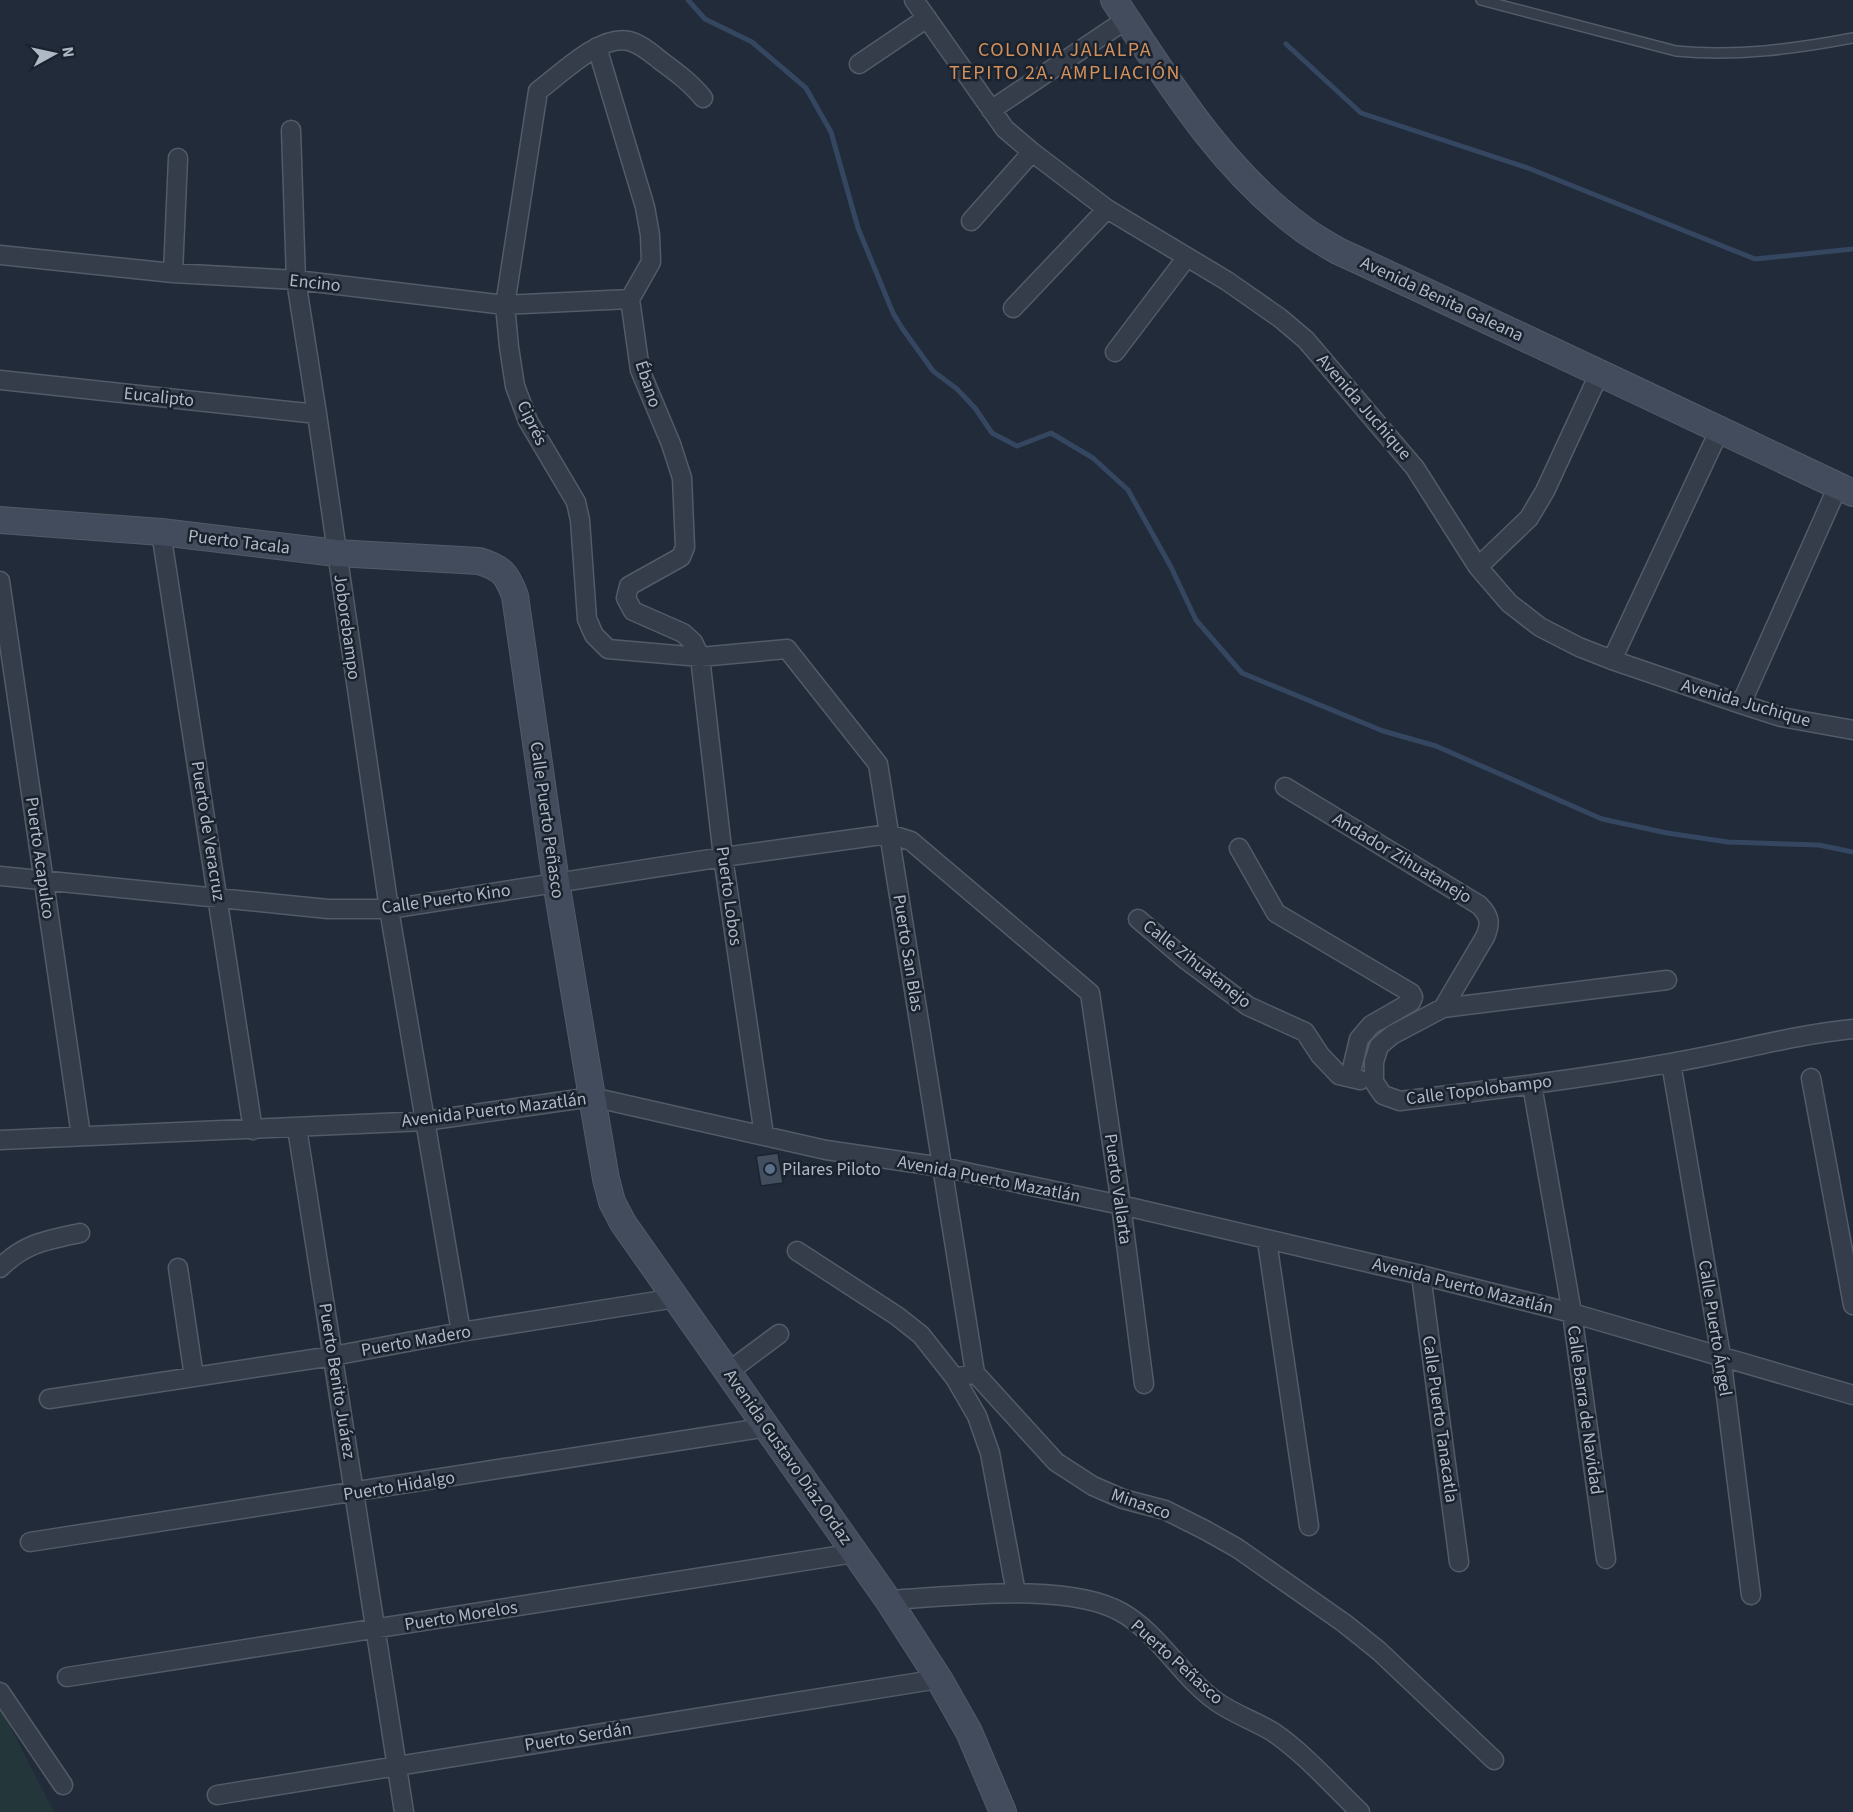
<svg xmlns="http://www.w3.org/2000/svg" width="1853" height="1812" font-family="'Source Sans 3',sans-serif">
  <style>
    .green { fill: #23373a }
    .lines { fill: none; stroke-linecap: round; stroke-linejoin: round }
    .stream { stroke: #354660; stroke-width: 5 }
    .building { fill: #424e5e; stroke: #1c2430; stroke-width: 1.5 }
    .lane-casing { stroke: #525b67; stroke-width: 12 }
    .street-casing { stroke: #525b67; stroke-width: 21 }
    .secondary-casing { stroke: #525b67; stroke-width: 28 }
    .lane { stroke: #353d4a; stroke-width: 9 }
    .street { stroke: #353d4a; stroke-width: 18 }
    .secondary { stroke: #434c5d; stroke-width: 26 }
    .service-dot { fill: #5c6f8a; stroke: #1a222e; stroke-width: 2 }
    .labels { text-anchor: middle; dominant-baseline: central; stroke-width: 5; stroke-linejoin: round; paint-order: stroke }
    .street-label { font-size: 18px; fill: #afb8c6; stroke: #1a222e }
    .poi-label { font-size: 18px; fill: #afb8c6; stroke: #1a222e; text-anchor: start }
    .neighbourhood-label { font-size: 20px; letter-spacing: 1.5px; fill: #d4915c; stroke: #1a222e }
  </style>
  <rect width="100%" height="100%" fill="#212b39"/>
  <path class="green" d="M0 1707 54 1812H0Z"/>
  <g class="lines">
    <path class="stream" d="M688 0 705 19 752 42 806 88 831 132 858 228 893 313 902 328 933 371 957 389 975 408 992 433 1017 446 1051 433 1093 458 1128 490 1171 567 1196 620 1242 673 1383 731 1436 746 1602 819 1667 833 1728 842 1819 845 1853 852
      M1286 44 1361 113 1528 168 1755 259 1853 249"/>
  </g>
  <path class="building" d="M778 1153 783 1183 761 1186 756 1156Z"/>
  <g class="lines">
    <g class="lane-casing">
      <path id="lane" d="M1481 0 1676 51C1735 57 1795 49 1853 38"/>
    </g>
    <g class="street-casing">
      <path id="street" d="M914 0 1005 129 1032 152 1107 209 1227 281 1280 318 1306 340 1415 468 1478 567 1509 603 1540 627 1579 647 1612 660 1741 704 1781 717 1853 730
        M597 47 645 207 650 235 651 262 630 299 640 370 671 444 682 478 685 547 681 557 629 586 626 598 633 611 683 633 693 642 700 657 723 857 764 1135
        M859 64 927 18
        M703 98C691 83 676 72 661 61 651 53 641 44 629 41 600 34 560 75 538 91L505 305 509 347 515 386 528 421 576 502 580 520 587 619 594 635 608 649 700 657 787 649 878 764 975 1373
        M991 110 1127 19
        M291 130 296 280 317 414 389 909 461 1332
        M971 221 1032 152
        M0 255 173 273 296 280 505 305 630 299
        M173 273 178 158
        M1013 308 1107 209
        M1115 352 1187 257
        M0 380 317 414
        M161 532 253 1130
        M1478 567 1529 518 1545 491 1600 372
        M0 581 81 1136
        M1612 660 1719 431
        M1741 704 1838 486
        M1285 787 1479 905C1490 916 1491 923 1485 937L1443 1008
        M1239 848 1276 913 1411 993 1413 997 1411 1002 1371 1025 1359 1039 1350 1077
        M0 876 328 909H389L723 857 889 834 911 841 1090 993 1121 1205 1144 1384
        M1138 919 1185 959 1248 1006 1305 1032 1320 1055 1339 1075 1360 1080
        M1667 980 1443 1008 1392 1035 1379 1046 1374 1062V1082L1383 1095 1400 1101C1490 1090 1580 1079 1670 1063 1731 1053 1791 1035 1853 1029
        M1671 1063 1721 1356 1751 1595
        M1811 1078 1853 1305
        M1532 1085 1572 1313 1606 1559
        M297 1128 404 1812
        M0 1140 425 1121 592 1097 826 1150 942 1167 1121 1205 1421 1275 1572 1313 1853 1395
        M1267 1241 1309 1526
        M797 1251 897 1316 921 1335 955 1378 975 1373 1056 1462 1093 1486 1123 1499 1165 1510 1205 1530 1237 1548 1344 1623 1379 1651 1494 1760
        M0 1268C25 1243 47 1240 80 1233
        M178 1268 194 1377
        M1421 1275 1459 1562
        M728 1372 779 1334
        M955 1378 977 1416 990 1453 1016 1593
        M49 1399 333 1356 461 1332 676 1298
        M30 1542 768 1427
        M888 1600C951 1597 1066 1581 1121 1612 1160 1634 1181 1677 1217 1702 1234 1714 1255 1721 1273 1732 1305 1754 1332 1785 1360 1812
        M67 1677 855 1553
        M0 1692 63 1785
        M217 1795 939 1679"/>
    </g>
    <g class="secondary-casing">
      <path id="secondary" d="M1114 0C1168 81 1220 167 1299 226 1311 236 1325 243 1338 251 1510 330 1682 412 1853 493
        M0 520 161 532 336 553 479 561C502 568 507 574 515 596L556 882 592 1097 606 1179 612 1202 623 1223 888 1600 939 1679 969 1732 1003 1812"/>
    </g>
    <use href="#lane" class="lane"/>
    <use href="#street" class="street"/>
    <use href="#secondary" class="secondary"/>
  </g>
  <circle class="service-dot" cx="770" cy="1169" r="6"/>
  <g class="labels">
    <g class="street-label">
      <text transform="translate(315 283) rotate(6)">Encino</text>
      <text transform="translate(1442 299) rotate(25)">Avenida Benita Galeana</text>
      <text transform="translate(648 384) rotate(72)">Ébano</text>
      <text transform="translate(159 397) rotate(6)">Eucalipto</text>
      <text transform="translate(1364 407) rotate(49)">Avenida Juchique</text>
      <text transform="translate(532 423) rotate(64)">Ciprés</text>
      <text transform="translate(239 542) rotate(7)">Puerto Tacala</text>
      <text transform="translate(347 627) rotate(82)">Joborebampo</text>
      <text transform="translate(1746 703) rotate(16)">Avenida Juchique</text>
      <text transform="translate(547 820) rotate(82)">Calle Puerto Peñasco</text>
      <text transform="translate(208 831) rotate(81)">Puerto de Veracruz</text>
      <text transform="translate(40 858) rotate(82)">Puerto Acapulco</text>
      <text transform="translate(1402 858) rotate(31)">Andador Zihuatanejo</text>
      <text transform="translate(729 896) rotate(82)">Puerto Lobos</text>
      <text transform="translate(446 899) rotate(-8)">Calle Puerto Kino</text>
      <text transform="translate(908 953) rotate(81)">Puerto San Blas</text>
      <text transform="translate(1197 964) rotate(38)">Calle Zihuatanejo</text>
      <text transform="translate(1479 1090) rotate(-7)">Calle Topolobampo</text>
      <text transform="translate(494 1110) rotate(-7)">Avenida Puerto Mazatlán</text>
      <text transform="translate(989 1179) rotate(11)">Avenida Puerto Mazatlán</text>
      <text transform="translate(1118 1189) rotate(82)">Puerto Vallarta</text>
      <text transform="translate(1463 1286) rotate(14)">Avenida Puerto Mazatlán</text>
      <text transform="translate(1715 1328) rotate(81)">Calle Puerto Ángel</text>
      <text transform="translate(416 1341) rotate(-10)">Puerto Madero</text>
      <text transform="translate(337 1381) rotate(81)">Puerto Benito Juárez</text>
      <text transform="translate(1585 1410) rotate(82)">Calle Barra de Navidad</text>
      <text transform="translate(1440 1419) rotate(82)">Calle Puerto Tanacatla</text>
      <text transform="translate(788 1457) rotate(55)">Avenida Gustavo Díaz Ordaz</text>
      <text transform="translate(399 1486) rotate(-9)">Puerto Hidalgo</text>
      <text transform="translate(1141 1504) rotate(19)">Minasco</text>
      <text transform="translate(461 1616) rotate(-9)">Puerto Morelos</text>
      <text transform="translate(1177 1662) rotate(42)">Puerto Peñasco</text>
      <text transform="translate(578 1737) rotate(-9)">Puerto Serdán</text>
    </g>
    <g class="poi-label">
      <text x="782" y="1169">Pilares Piloto</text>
    </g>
    <g class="neighbourhood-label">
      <text x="1065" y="50">COLONIA JALALPA<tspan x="1065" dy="23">TEPITO 2A. AMPLIACIÓN</tspan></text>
    </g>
  </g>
  <g transform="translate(54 54) rotate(82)" stroke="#1a222e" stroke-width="4.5" paint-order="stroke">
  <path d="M0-4.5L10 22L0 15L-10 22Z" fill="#afb8c6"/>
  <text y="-9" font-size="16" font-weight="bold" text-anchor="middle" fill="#afb8c6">N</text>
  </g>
</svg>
